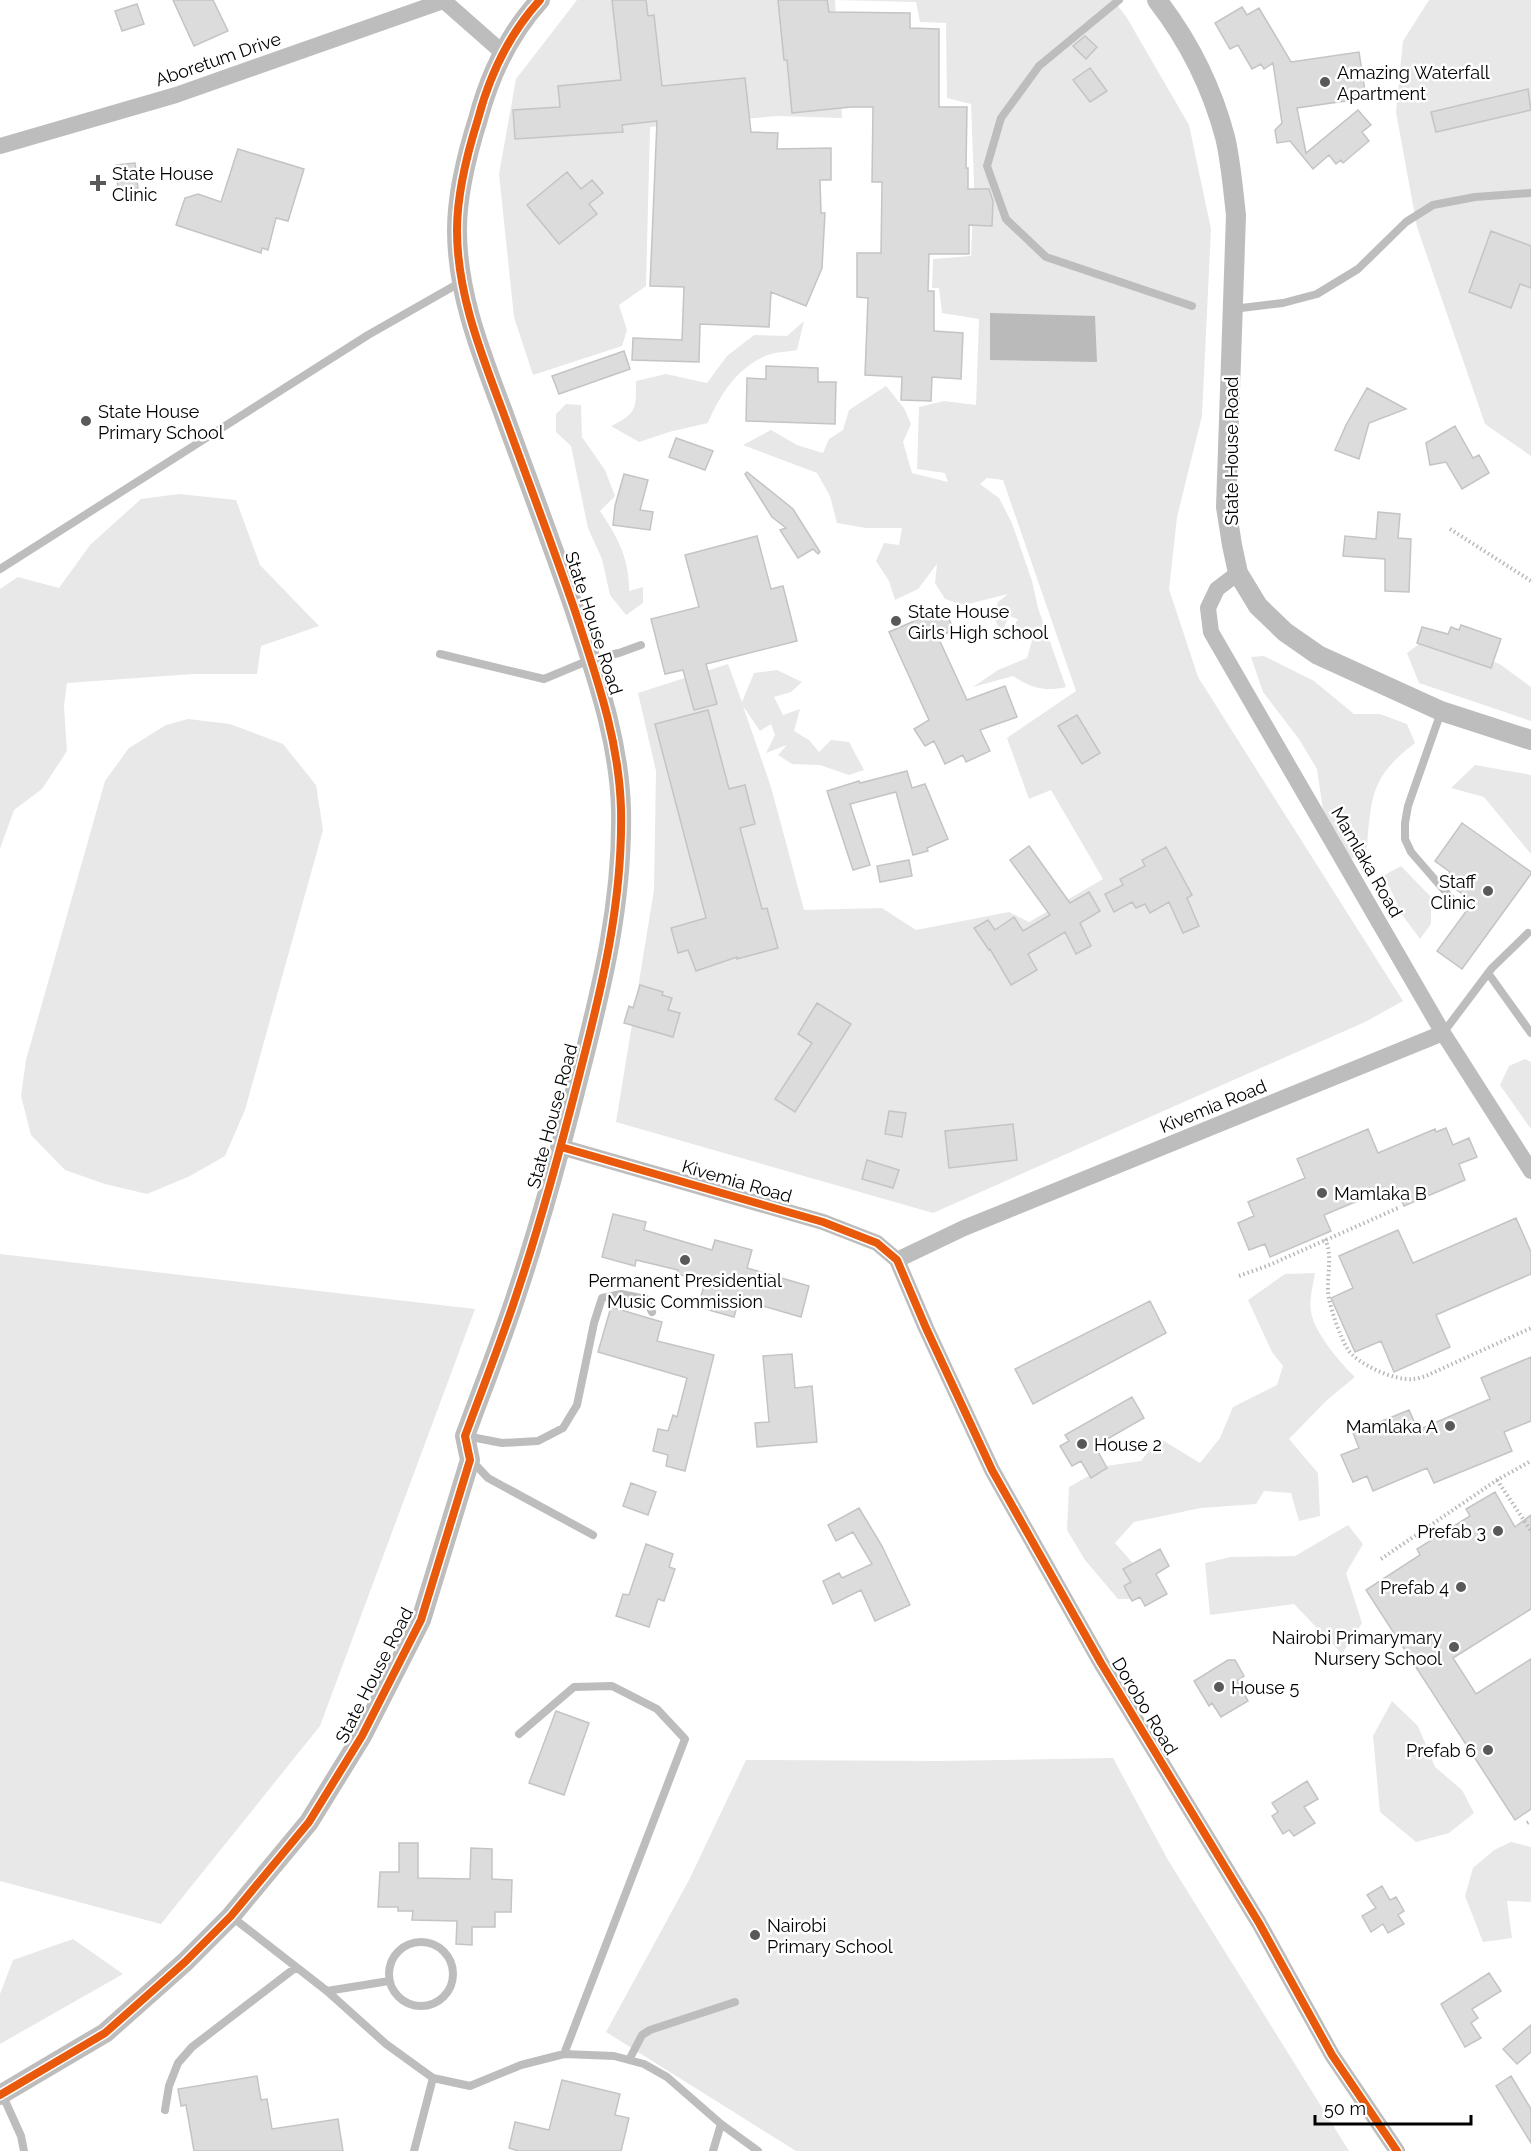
<svg xmlns="http://www.w3.org/2000/svg" width="1531" height="2151" font-family="Raleway,sans-serif">
  <style>
    .green { fill: #e8e8e8 }
    .water { fill: #bababa }
    .building { fill: #dcdcdc; stroke: #c4c4c4; stroke-width: 1.5 }
    .lines { fill: none; stroke-linecap: round; stroke-linejoin: round }
    .path { stroke: #b8b8b8; stroke-width: 4; stroke-dasharray: 1.5 3; stroke-linecap: butt }
    .service { stroke: #bdbdbd; stroke-width: 8 }
    .minor { stroke: #bdbdbd; stroke-width: 16 }
    .tertiary { stroke: #bdbdbd; stroke-width: 20 }
    .cycleway-casing { stroke: #fff; stroke-width: 11 }
    .cycleway { stroke: #e8590c; stroke-width: 8 }
    .poi-dot { fill: #595959; stroke: #fff; stroke-width: 2 }
    .labels { text-anchor: middle; dominant-baseline: central; stroke-width: 5; stroke-linejoin: round; paint-order: stroke }
    .street-label { font-size: 18px; fill: #000; stroke: #fff }
    .poi-label { font-size: 18px; fill: #000; stroke: #fff; text-anchor: start }
  </style>
  <rect width="100%" height="100%" fill="#fff"/>
  <path class="green" d="M577 0H1116V3L1127 18 1189 125 1211 229 1202 416 1177 517 1169 589 1198 677 1403 1001 1365 1022 933 1213 616 1122 654 890 656 771 638 693 728 664 742 702 754 673 777 670 802 682 791 692 774 697 783 715 800 709 794 731 809 740 819 752 831 740 849 742 864 770 849 775 820 765 792 764 778 755 787 745 766 753 775 735 771 724 760 731 743 706 771 787 804 910 882 908 916 930 1009 912 1029 922 1103 879 1051 790 1029 799 1007 738 1076 691 1003 480 987 478 980 484 999 498 1012 523 1032 581 1038 608 1066 687C1046 692 1030 688 1013 676L973 687 998 670 1027 658 1033 637 1014 641 1013 627 1018 619 1009 616 1002 632 993 617 998 602 1008 594 964 605 945 599 935 583 937 564 918 589 895 600 889 581 876 561 884 543 899 545 902 528H866L837 523 830 496 817 473 743 445 771 430 797 445 823 453 829 439 843 430 849 410 886 386 904 408 911 424 903 442 912 473 948 482 945 473 917 469 919 407 944 401 976 405 979 319 942 313 939 288H932L933 259 971 256 974 183 971 104 947 98 946 23 920 22 916 2 835 0 842 118 777 116 650 127 646 286 619 305 627 330 622 346 533 375 514 317 499 174 516 79Z
    M1429 0H1531V456L1485 424 1417 227 1396 112 1403 41Z
    M804 321 797 350C787 352 774 352 765 356 735 370 720 395 708 423L669 432 639 442 611 426C637 413 636 409 636 381L666 374 707 383 727 356 754 335 787 336Z
    M566 404 581 405 582 437 605 470 615 496 600 511C617 536 630 560 629 591L643 587V603L626 615 610 595 602 559 588 528 571 446 556 432V414Z
    M179 494 236 500 260 565 319 626 261 646 257 674H193L67 683 64 706 67 751 42 789 14 810 0 849V589L18 577 59 588 90 545 141 499Z
    M1435 632 1501 665 1531 687V721L1419 683 1407 653Z
    M1264 656 1314 681 1354 714H1380L1407 724 1415 743C1372 776 1371 795 1367 847L1351 859 1324 817 1317 769 1299 739 1263 692 1251 657Z
    M188 719 230 724 283 744 316 785 323 830 245 1110 225 1156 190 1176 147 1194 105 1184 65 1170 31 1135 21 1096 26 1060 105 781 129 748 166 725Z
    M1475 765 1531 775V854L1484 797 1451 788Z
    M1401 866 1431 897V924L1420 939 1403 916 1389 886 1379 878Z
    M1525 1059 1531 1062V1129L1500 1085 1509 1066Z
    M0 1254 475 1309 320 1726 161 1924 0 1881Z
    M1315 1273C1313 1285 1309 1300 1311 1311 1313 1331 1341 1364 1355 1377L1327 1400 1289 1439 1318 1473 1320 1516 1299 1521 1291 1493 1264 1491 1256 1504 1201 1508 1134 1522 1115 1543 1138 1569 1149 1599H1118L1085 1560 1067 1530 1069 1487 1106 1466 1141 1461 1159 1438 1200 1463 1220 1438 1233 1407 1277 1385 1283 1366 1272 1352 1248 1300 1285 1274Z
    M1348 1525 1363 1544 1346 1573 1362 1623 1342 1654 1294 1604 1210 1615 1205 1563 1231 1557 1295 1556Z
    M1392 1701 1418 1726 1435 1767 1462 1790 1474 1813 1449 1833 1416 1842 1380 1812 1373 1736Z
    M1113 1758 1168 1860 1349 2151H796L606 2032 689 1880 746 1760 938 1761Z
    M1511 1842 1531 1847V1902L1507 1901 1512 1938 1483 1942 1465 1896 1473 1868 1494 1850Z
    M73 1939 123 1974 0 2044V1994L13 1960Z"/>
  <path class="water" d="M990 313 1095 316 1097 362 990 360Z"/>
  <path class="building" d="M173 0H213L228 31 194 46Z
    M612 0H646L648 16 654 15 662 86 745 78 751 132 778 133 777 149 831 148V180H820L821 213H825L822 268 806 306 771 292 769 327 700 324 699 362 632 360 633 338 682 340 684 287 650 286 657 121 622 125 623 132 515 139 513 110 560 107 558 86 621 80Z
    M778 0H827L829 12 910 13V28L939 29V107H967L966 168H968V189H989L993 201 992 226 969 225V254H929L928 291H934V331L963 333 961 379 932 377 931 401 901 400 902 377 865 375 868 298 857 297V253H881L882 182H872L873 107H851L792 113 787 60H784Z
    M137 4 144 24 122 31 115 11Z
    M1242 7 1247 15 1259 8 1291 62 1359 52 1366 98 1297 108 1306 153 1358 110 1371 125 1362 132 1369 141 1343 163 1341 160 1336 164 1329 155 1313 169 1290 141 1277 143 1275 130 1282 123 1273 63 1264 69 1261 64 1252 69 1238 45 1230 49 1215 23Z
    M1085 36 1097 47 1086 59 1073 46Z
    M1090 68 1107 91 1090 102 1073 80Z
    M1528 89 1531 110 1436 132 1431 112Z
    M238 149 304 169 288 221 276 218 268 250 262 248 261 253 176 225 185 198 198 194 221 202Z
    M135 163 138 188 118 190 116 165Z
    M567 172 581 189 592 180 603 193 589 204 597 214 559 244 527 205Z
    M1491 231 1531 246V288L1520 284 1511 308 1469 292Z
    M624 351 630 369 559 394 552 376Z
    M766 366 818 368V382H836L835 424 746 421 747 378 766 379Z
    M1367 388 1406 409 1369 423 1359 459 1335 450 1346 425Z
    M1455 426 1473 458 1479 455 1489 473 1462 489 1446 462 1430 465 1426 443Z
    M676 438 713 451 705 470 669 457Z
    M747 472 793 509 820 552 818 554 813 549 798 558 780 530 786 528 772 517 745 474Z
    M624 474 648 480 640 510 653 512 650 530 613 525 615 506Z
    M1378 512 1400 514 1398 538 1411 539 1409 592 1385 591V559L1343 556 1345 536 1376 539Z
    M757 536 771 589 783 586 797 641 706 664 717 704 694 710 683 670 665 674 651 619 699 607 685 555Z
    M944 608 954 630 938 637 967 700 1005 686 1017 717 980 730 990 751 966 762 963 755 945 764 934 741 925 746 914 729 929 720 889 632Z
    M1461 625 1501 639 1491 668 1417 643 1422 627 1448 634 1451 627 1459 630Z
    M708 710 729 789 745 785 755 824 740 828 762 909 767 908 778 948 737 959V957L696 971 688 950 678 953 671 928 706 918 655 724Z
    M1077 715 1100 753 1082 764 1058 726Z
    M907 771 912 788 925 784 948 839 927 848 928 851 913 855 896 792 850 804 870 865 853 870 827 791 859 781 860 783Z
    M1462 823 1531 872V874L1462 969 1437 951 1473 902 1446 882 1444 881 1450 872 1435 861Z
    M1029 846 1070 903 1089 892 1100 911 1080 923 1091 946 1076 954 1065 932 1028 954 1037 970 1011 985 990 949 989 950 974 928 988 920 995 930 1014 917 1023 931 1050 915 1010 860Z
    M1166 847 1192 895 1187 898 1199 926 1183 933 1169 902 1150 913 1145 904 1136 908 1132 902 1114 912 1105 894 1123 885 1120 879 1145 866 1142 860Z
    M909 860 912 876 880 882 877 866Z
    M640 985 663 992 662 995 672 998 668 1010 680 1013 673 1037 624 1023 629 1006 633 1008Z
    M817 1003 851 1024 795 1112 775 1099 812 1043 798 1034Z
    M889 1111 906 1113 902 1137 885 1134Z
    M1013 1124 1017 1160 949 1168 945 1131Z
    M1446 1128 1453 1145 1469 1138 1477 1157 1459 1164 1465 1180 1404 1206 1396 1188 1380 1195 1379 1192 1324 1215 1331 1231 1270 1257 1265 1244 1249 1250 1238 1223 1254 1216 1248 1202 1305 1178 1297 1159 1368 1129 1378 1153 1435 1129 1436 1132Z
    M867 1160 899 1170 893 1188 862 1179Z
    M613 1214 646 1222 644 1230 712 1250 715 1240 752 1250 747 1268 809 1286 801 1317 739 1299 734 1317 698 1307 705 1282 677 1274 678 1270 636 1260 635 1266 602 1257Z
    M1516 1218 1531 1252V1274L1436 1315 1450 1347 1394 1372 1381 1341 1355 1352 1331 1298 1353 1288 1339 1256 1398 1230 1413 1263Z
    M1150 1301 1166 1333 1033 1404 1015 1369Z
    M611 1307 662 1322 657 1341 714 1355 685 1471 666 1466 668 1455 653 1451 658 1429 668 1431 673 1415 677 1417 687 1378 598 1352Z
    M792 1354 795 1388 812 1386 817 1442 757 1447 755 1423 769 1422 763 1356Z
    M1531 1357V1421L1504 1432 1512 1451 1434 1483 1427 1468 1373 1491 1367 1476 1353 1482 1341 1455 1359 1448 1353 1433 1409 1410 1418 1430 1490 1399 1481 1378Z
    M1132 1397 1144 1418 1095 1446 1107 1468 1091 1478 1081 1461 1072 1466 1060 1446 1069 1441 1065 1435Z
    M631 1483 656 1492 648 1515 623 1506Z
    M1495 1492 1515 1527 1531 1515V1609L1453 1658 1476 1694 1531 1659V1809L1515 1820 1366 1590 1420 1555 1417 1549 1470 1516 1466 1509Z
    M859 1508 882 1546 910 1605 875 1621 861 1590 833 1604 823 1581 839 1573 842 1578 872 1564 853 1532 836 1541 828 1525Z
    M646 1544 673 1554 669 1567 675 1569 664 1601 658 1599 649 1627 616 1616 623 1594 629 1595Z
    M1160 1549 1169 1566 1156 1574 1167 1594 1145 1606 1140 1597 1132 1601 1124 1586 1131 1582 1123 1569Z
    M1228 1660H1235L1244 1676 1237 1681 1248 1701 1221 1717 1212 1703 1209 1706 1194 1681Z
    M556 1711 589 1723 564 1795 529 1783Z
    M1307 1781 1318 1799 1304 1807 1315 1823 1294 1836 1289 1830 1283 1834 1272 1816 1278 1812 1272 1803Z
    M399 1843H418V1878L470 1879 471 1848 492 1849V1879L512 1880 511 1912H495V1927H472V1945L456 1944 457 1921 412 1920 413 1911H398V1907H378L380 1872H399Z
    M1382 1886 1390 1900 1396 1897 1404 1911 1398 1915 1404 1924 1388 1933 1383 1924 1371 1932 1362 1916 1376 1908 1367 1895Z
    M1489 1973 1501 1991 1472 2009 1478 2018 1471 2023 1481 2038 1465 2047 1441 2004Z
    M1531 2025V2052L1517 2064 1503 2049Z
    M257 2076 261 2100 267 2099 272 2129 338 2119 343 2151H194L186 2105 181 2106 178 2089Z
    M1511 2076 1531 2109V2143L1496 2086Z
    M562 2080 620 2094 615 2115 629 2118 621 2151H518L509 2148 515 2122 549 2130Z"/>
  <g class="lines">
    <path class="path" d="M1450 529 1531 581
      M1325 1239C1334 1258 1325 1280 1329 1299 1332 1313 1340 1336 1347 1348 1356 1364 1395 1381 1413 1379 1417 1379 1422 1377 1426 1376L1531 1328
      M1239 1276 1267 1266 1398 1208
      M1497 1480 1531 1531
      M1381 1559 1497 1480 1531 1461
      M1527 1823 1531 1821"/>
    <path class="service" d="M1119 0 1039 66 1001 118 987 166 1006 219 1046 257 1192 306
      M1233 309 1283 303 1317 294 1358 269 1406 222 1433 205 1475 197 1531 193
      M0 569 368 335 461 282
      M440 654 544 679 592 659 619 653 641 645
      M1441 712 1408 806 1405 823V839L1411 852 1457 905
      M1488 973 1531 1033
      M1443 1033 1492 968 1528 933
      M466 1436 502 1443 538 1441 563 1428 577 1405 594 1323 602 1298 621 1294 646 1299 652 1312
      M471 1460 488 1478 593 1535
      M519 1734 574 1687 612 1686 657 1709 685 1739 564 2054
      M232 1917 327 1991 386 2044 433 2078 470 2086 521 2065 564 2054 614 2056 644 2064 667 2077 721 2124 758 2151
      M389 1974a32 32 0 1 1 64 0a32 32 0 1 1-64 0Z
      M327 1991 389 1981
      M629 2060 642 2035 650 2030 735 2002
      M2 2094 21 2136 24 2151
      M165 2110 169 2086 178 2063 192 2047 295 1968
      M414 2151 433 2078
      M713 2151 721 2124"/>
    <path class="minor" d="M444 1 502 52
      M0 146 176 95 446 0
      M1238 573 1217 589 1208 608 1211 632 1443 1033 1531 1171
      M561 1147 823 1222 877 1243 897 1260 926 1328 992 1470 1101 1663 1259 1923 1332 2055 1397 2151
      M897 1260 964 1228 1443 1033"/>
    <path class="tertiary" d="M1157 0C1188 40 1212 88 1225 137 1231 162 1233 190 1236 215L1226 507 1232 545 1238 573 1258 606 1285 632 1318 655 1441 711 1531 740
      M0 2095 105 2033 185 1962 231 1916 309 1822 362 1736 421 1620 470 1460 465 1436C483 1387 503 1337 519 1287 542 1218 561 1147 579 1076 602 987 623 902 621 809 619 739 596 676 575 611 552 544 527 478 503 412 481 353 457 294 457 230 457 193 467 154 478 119 490 74 509 34 540 0"/>
    <g class="cycleway-casing">
      <path id="cycleway" d="M561 1147 823 1222 877 1243 897 1260 926 1328 992 1470 1101 1663 1259 1923 1332 2055 1397 2151
        M0 2095 105 2033 185 1962 231 1916 309 1822 362 1736 421 1620 470 1460 465 1436C483 1387 503 1337 519 1287 542 1218 561 1147 579 1076 602 987 623 902 621 809 619 739 596 676 575 611 552 544 527 478 503 412 481 353 457 294 457 230 457 193 467 154 478 119 490 74 509 34 540 0"/>
    </g>
    <use href="#cycleway" class="cycleway"/>
  </g>
  <g class="poi-dot">
    <circle cx="1325" cy="82" r="6"/>
    <path d="M95 174h6v6h6v6h-6v6h-6v-6h-6v-6h6z"/>
    <circle cx="86" cy="421" r="6"/>
    <circle cx="896" cy="621" r="6"/>
    <circle cx="1488" cy="891" r="6"/>
    <circle cx="1322" cy="1193" r="6"/>
    <circle cx="685" cy="1260" r="6"/>
    <circle cx="1450" cy="1426" r="6"/>
    <circle cx="1082" cy="1444" r="6"/>
    <circle cx="1498" cy="1531" r="6"/>
    <circle cx="1461" cy="1587" r="6"/>
    <circle cx="1454" cy="1647" r="6"/>
    <circle cx="1219" cy="1687" r="6"/>
    <circle cx="1488" cy="1750" r="6"/>
    <circle cx="755" cy="1935" r="6"/>
  </g>
  <g class="labels">
    <g class="street-label">
      <text transform="translate(218 59) rotate(-19)">Aboretum Drive</text>
      <text transform="translate(1231 451) rotate(-90)">State House Road</text>
      <text transform="translate(594 623) rotate(72)">State House Road</text>
      <text transform="translate(1367 862) rotate(60)">Mamlaka Road</text>
      <text transform="translate(1213 1106) rotate(-22)">Kivemia Road</text>
      <text transform="translate(552 1116) rotate(-75)">State House Road</text>
      <text transform="translate(737 1181) rotate(16)">Kivemia Road</text>
      <text transform="translate(374 1675) rotate(-63)">State House Road</text>
      <text transform="translate(1145 1706) rotate(59)">Dorobo Road</text>
    </g>
    <g class="poi-label">
      <text x="1337" y="72">Amazing Waterfall<tspan x="1337" dy="21">Apartment</tspan></text>
      <text x="112" y="173">State House<tspan x="112" dy="21">Clinic</tspan></text>
      <text x="98" y="411">State House<tspan x="98" dy="21">Primary School</tspan></text>
      <text x="908" y="611">State House<tspan x="908" dy="21">Girls High school</tspan></text>
      <text x="1476" y="881" text-anchor="end">Staff<tspan x="1476" dy="21">Clinic</tspan></text>
      <text x="1334" y="1193">Mamlaka B</text>
      <text x="685" y="1280" text-anchor="middle">Permanent Presidential<tspan x="685" dy="21">Music Commission</tspan></text>
      <text x="1438" y="1426" text-anchor="end">Mamlaka A</text>
      <text x="1094" y="1444">House 2</text>
      <text x="1486" y="1531" text-anchor="end">Prefab 3</text>
      <text x="1449" y="1587" text-anchor="end">Prefab 4</text>
      <text x="1442" y="1637" text-anchor="end">Nairobi Primarymary<tspan x="1442" dy="21">Nursery School</tspan></text>
      <text x="1231" y="1687">House 5</text>
      <text x="1476" y="1750" text-anchor="end">Prefab 6</text>
      <text x="767" y="1925">Nairobi<tspan x="767" dy="21">Primary School</tspan></text>
    </g>
  </g>
  <path d="M1315 2115v9h156v-9" fill="none" stroke="#000000" stroke-width="3"/>
  <text x="1324" y="2115" font-size="18" fill="#000000" stroke="#ffffff" stroke-width="4.5" paint-order="stroke">50 m</text>
</svg>
